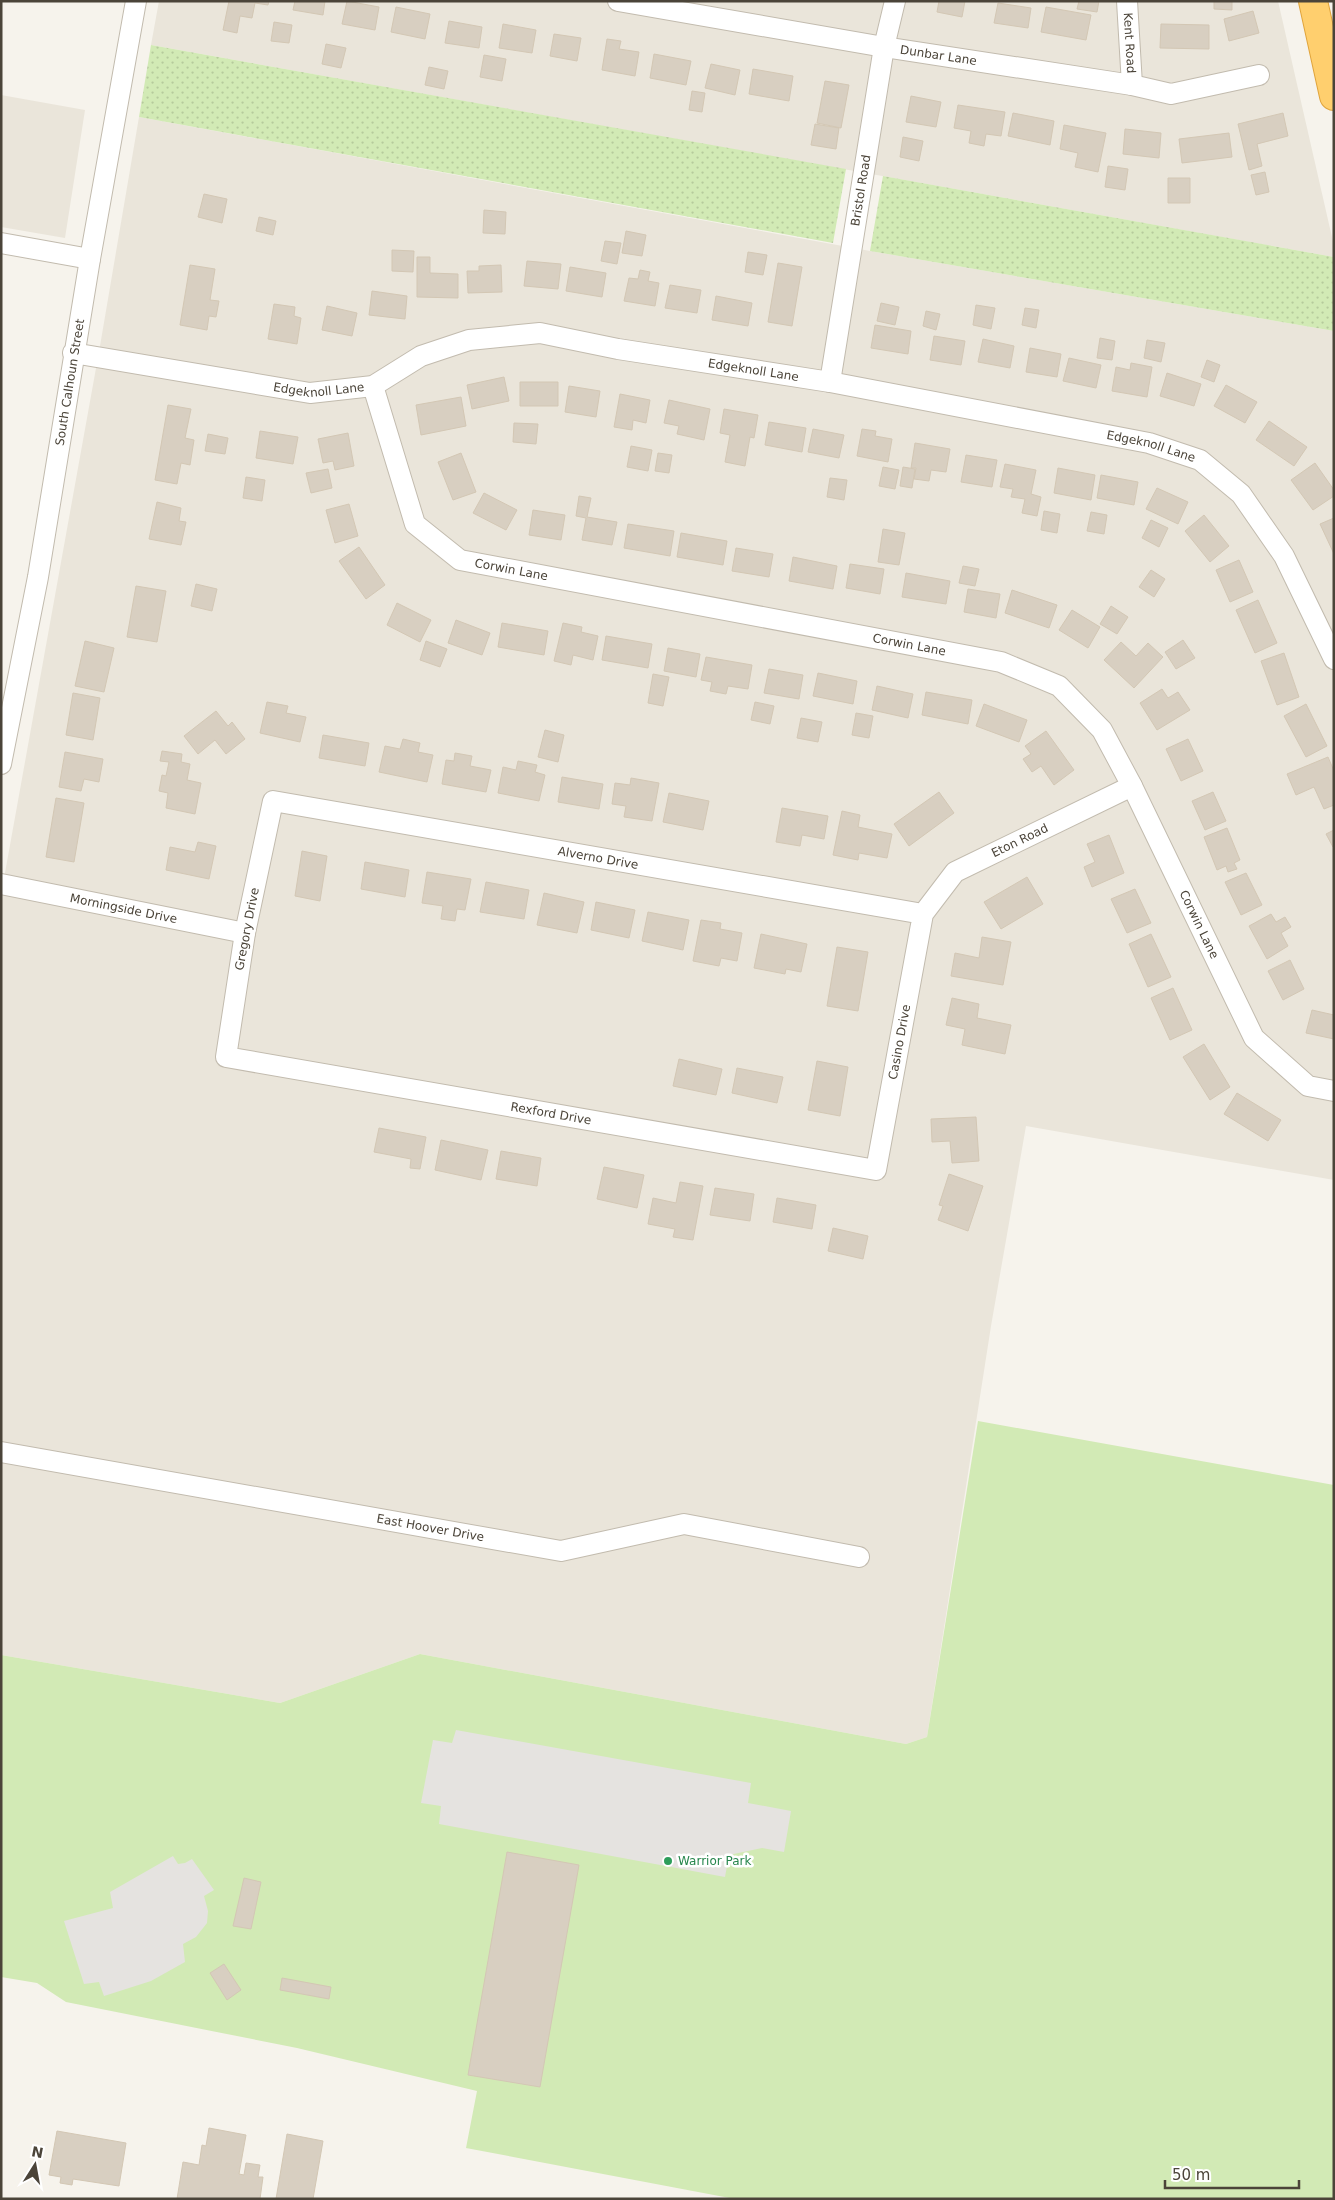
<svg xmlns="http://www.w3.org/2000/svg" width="1335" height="2200" font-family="'DejaVu Sans',sans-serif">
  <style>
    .residential { fill: #eae5da }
    .grass { fill: url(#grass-dots) }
    .garden { fill: #d2eab5 }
    .parking { fill: #e5e3e0 }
    .building { fill: #d8cfc1; stroke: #d3c7b4 }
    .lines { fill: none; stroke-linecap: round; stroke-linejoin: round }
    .minor-casing { stroke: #c2bbae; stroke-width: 22 }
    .highway-casing { stroke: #e0a43c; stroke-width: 30 }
    .minor { stroke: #fff; stroke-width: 20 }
    .highway { stroke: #ffcf6e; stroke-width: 28 }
    .leisure-dot { fill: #2e9e5b; stroke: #fff; stroke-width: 2 }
    .labels { text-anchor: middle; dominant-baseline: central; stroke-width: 5; stroke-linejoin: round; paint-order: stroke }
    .street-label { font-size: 12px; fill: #4b4439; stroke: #fff }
    .leisure-label { font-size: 12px; fill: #27864d; stroke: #fff; text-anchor: start }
  </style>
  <defs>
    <pattern id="grass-dots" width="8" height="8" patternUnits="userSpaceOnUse" patternTransform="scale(1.25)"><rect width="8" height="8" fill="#d2eab5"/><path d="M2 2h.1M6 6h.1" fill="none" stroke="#b6ca9c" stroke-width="1.8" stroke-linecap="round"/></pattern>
  </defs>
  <rect width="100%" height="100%" fill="#f6f3ec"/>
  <path class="residential" d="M159 1H1278L1334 246V257L151 45Z
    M1 95 85 110 65 238 1 227Z
    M139 117 870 251 1334 331V1180L1026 1126 991 1326 927 1737 906 1744 420 1654 280 1703 1 1655V895L100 346Z"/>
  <path class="grass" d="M151 45 846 169 833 243 139 117Z
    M883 176 1334 257V331L870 251Z"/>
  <path class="garden" d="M978 1421 1334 1485V2199H735L466 2148 477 2091 297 2048 66 2002 37 1983 1 1977V1655L280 1703 420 1654 906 1744 927 1737Z"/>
  <path class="parking" d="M456 1730 751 1783 748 1803 791 1811 784 1852 762 1848 729 1855 725 1877 439 1824 441 1806 421 1803 433 1740 452 1743Z
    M173 1856 178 1864 185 1863 192 1859 214 1890 204 1896 208 1911 207 1923 196 1937 183 1944 185 1962 151 1981 104 1996 99 1982 84 1984 64 1921 113 1908 110 1892Z"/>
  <path class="building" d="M229 1H269L268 5 255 3 252 18 240 16 237 33 223 30Z
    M295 1H325L323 15 293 10Z
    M347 1 379 7 375 30 342 24Z
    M939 1H965L962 17 937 12Z
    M1079 1H1099L1097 12 1077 9Z
    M1214 1H1232V10L1214 9Z
    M998 3 1031 8 1028 28 994 23Z
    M396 7 430 14 425 39 391 32Z
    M1046 7 1091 15 1086 40 1041 32Z
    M1253 11 1259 33 1229 41 1224 19Z
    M449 21 482 27 479 48 445 43Z
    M274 22 292 25 289 43 271 41Z
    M503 24 536 30 532 53 499 48Z
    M1161 24 1209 25V49L1160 48Z
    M554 34 581 38 577 61 550 56Z
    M607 39 621 41 619 49 639 52 635 76 602 70Z
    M326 44 346 48 341 68 322 64Z
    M654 54 691 61 686 85 650 78Z
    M484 55 506 59 502 81 480 77Z
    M711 64 740 70 735 95 705 88Z
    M429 67 448 71 444 89 425 85Z
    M753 69 793 76 789 101 749 94Z
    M825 81 849 85 841 128 817 123Z
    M692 91 705 93 702 112 689 110Z
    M911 96 941 102 936 127 906 122Z
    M958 105 1005 112 1001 136 986 134 984 146 969 143 971 131 954 128Z
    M1013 113 1054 121 1050 145 1008 136Z
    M1283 113 1288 136 1257 144 1262 166 1249 170 1238 124Z
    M815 124 839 128 836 149 811 145Z
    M1064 125 1106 133 1098 172 1075 167 1078 153 1060 149Z
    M1125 129 1161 133 1159 158 1123 154Z
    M1229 133 1232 157 1182 163 1179 139Z
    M903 137 923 141 919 161 900 157Z
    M1108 166 1128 169 1125 190 1105 187Z
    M1265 172 1269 192 1256 195 1251 175Z
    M1168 178H1190V203H1168Z
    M204 194 227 199 222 223 198 217Z
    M484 210 506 212 505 234 483 233Z
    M259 217 276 221 273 235 256 231Z
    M626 231 646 235 642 256 622 253Z
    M605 241 621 243 617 264 601 261Z
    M392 250 414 251 413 272 392 271Z
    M748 252 767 255 763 275 745 272Z
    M417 257H430V273L458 274V298L417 297Z
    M527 261 561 264 558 289 524 286Z
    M778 263 802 267 792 326 768 322Z
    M190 265 215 269 210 300 219 301 216 317 209 316 207 330 180 325Z
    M501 265 502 292 468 293 467 271H479V266Z
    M570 267 606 273 602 297 566 291Z
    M640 270 650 272 648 281 659 283 655 306 624 301 629 278 638 279Z
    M670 285 701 290 697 313 665 308Z
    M372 291 407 296 405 319 369 315Z
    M716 296 752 303 748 326 712 320Z
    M881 303 899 307 895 325 877 321Z
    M274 304 295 307 294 316 301 318 297 344 268 339Z
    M976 305 995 308 991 329 973 325Z
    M327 306 357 313 352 336 322 330Z
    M1025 308 1039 310 1036 328 1022 325Z
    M926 311 940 314 936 330 923 326Z
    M875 325 911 331 908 354 871 348Z
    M934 336 965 341 961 365 930 360Z
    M1100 338 1115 341 1112 360 1097 358Z
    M983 339 1014 346 1010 368 978 362Z
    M1147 340 1165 343 1161 362 1144 358Z
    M1030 348 1061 354 1057 377 1026 372Z
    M1069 358 1101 365 1096 388 1063 381Z
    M1207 360 1220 365 1214 382 1201 377Z
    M1131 363 1152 367 1147 397 1112 391 1116 367 1130 370Z
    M1167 373 1201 384 1194 406 1160 396Z
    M504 377 509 401 472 409 467 385Z
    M520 382H558V406H520Z
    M1226 385 1257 402 1245 423 1214 406Z
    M569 386 600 391 596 417 565 412Z
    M620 394 650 400 646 423 633 420 632 430 614 427Z
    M461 397 466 426 421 435 416 405Z
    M669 400 710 409 704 440 677 434 679 426 664 423Z
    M168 405 191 409 185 438 194 440 190 465 181 463 177 484 155 480Z
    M724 409 758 415 754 438 750 437 745 466 725 462 730 435 720 433Z
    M1269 421 1307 447 1294 466 1256 440Z
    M769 422 806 428 802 452 765 445Z
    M514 423 538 424 536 444 513 442Z
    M813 429 844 435 839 458 808 452Z
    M862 429 876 431 875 436 892 439 888 462 857 456Z
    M260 431 298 437 293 464 256 458Z
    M348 433 354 466 335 470 333 461 323 463 318 439Z
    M208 434 228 438 225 454 205 451Z
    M915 443 950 449 946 472 931 470 929 481 914 479 916 468H911Z
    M631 446 652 450 648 471 627 467Z
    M461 453 476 492 453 500 438 462Z
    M658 453 672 455 669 473 655 471Z
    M966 455 997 460 992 487 961 482Z
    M1315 463 1334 490V496L1313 510 1291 480Z
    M1005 464 1036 470 1031 494 1041 497 1037 516 1022 513 1025 499 1011 497 1013 489 1000 487Z
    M883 467 899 470 895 489 879 486Z
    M903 467 915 469 912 488 900 486Z
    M1058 468 1095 475 1091 500 1054 493Z
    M328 469 332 488 311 493 306 473Z
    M1101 475 1138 482 1134 505 1097 498Z
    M246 477 265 480 262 501 243 498Z
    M830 478 847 480 844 500 827 497Z
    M1157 488 1188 502 1178 524 1146 509Z
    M484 493 517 510 506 530 473 513Z
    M579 496 591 498 587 517 617 522 612 545 582 540 586 518 576 516Z
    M157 502 181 508 179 521 186 522 181 545 149 539Z
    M349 504 358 536 335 543 326 510Z
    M533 510 565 515 561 540 529 535Z
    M1044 511 1060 514 1057 533 1041 530Z
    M1091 512 1107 515 1104 534 1087 531Z
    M1204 515 1229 546 1210 562 1185 531Z
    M1334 518V554L1320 524Z
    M1151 520 1168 528 1159 547 1142 538Z
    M628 524 674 531 670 556 624 548Z
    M883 529 905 533 899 565 878 562Z
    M681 533 727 541 723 565 677 557Z
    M359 547 385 585 366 599 339 561Z
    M736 548 773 554 769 577 732 571Z
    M793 557 837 566 833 589 789 581Z
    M1239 560 1253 592 1230 602 1216 570Z
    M850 564 884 569 880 594 846 588Z
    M963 566 979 569 975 586 959 583Z
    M1151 570 1165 579 1154 597 1139 587Z
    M906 573 950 581 946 604 902 597Z
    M196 584 217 589 212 611 191 606Z
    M136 586 166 591 157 642 127 637Z
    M968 589 1000 594 996 618 964 612Z
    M1012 590 1057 605 1049 628 1005 613Z
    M1258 600 1277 643 1255 653 1236 610Z
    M397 603 431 620 420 642 387 625Z
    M1111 606 1128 617 1117 634 1100 624Z
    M1072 610 1100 627 1088 648 1059 630Z
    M456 620 490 633 482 655 448 643Z
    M502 623 548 631 544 655 498 647Z
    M563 623 582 627 581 632 598 636 593 660 573 655 571 665 554 661Z
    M606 636 652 644 648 668 602 660Z
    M1183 640 1195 658 1176 669 1165 652Z
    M85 641 114 648 104 692 75 686Z
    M426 641 447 649 440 667 420 660Z
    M1121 642 1136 656 1148 643 1163 657 1134 688 1104 660Z
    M668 648 700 654 696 677 664 671Z
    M1284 653 1299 697 1277 705 1261 661Z
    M706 657 752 665 748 689 728 686 726 694 710 691 712 682 701 680Z
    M769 669 803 675 799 699 764 693Z
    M818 673 857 681 853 704 813 696Z
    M653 674 669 677 663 706 648 703Z
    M877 686 913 694 908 718 872 710Z
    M1162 689 1168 698 1178 692 1190 710 1157 730 1140 703Z
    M926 692 972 700 968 724 922 715Z
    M73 693 100 698 93 740 66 735Z
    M267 702 288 706 286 713 306 717 300 742 260 733Z
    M755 702 774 706 770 724 751 720Z
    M984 704 1027 720 1019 742 976 726Z
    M1306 704 1327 746 1306 757 1284 716Z
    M216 711 228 726 232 722 245 739 226 754 215 740 198 754 184 736Z
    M856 713 873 716 869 738 852 735Z
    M801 718 822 722 818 742 797 738Z
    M545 730 564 735 558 762 538 757Z
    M1046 731 1074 770 1054 785 1041 766 1032 772 1023 759 1031 754 1025 746Z
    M323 735 369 743 365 766 319 758Z
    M403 739 420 743 418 752 433 755 427 782 379 772 385 746 400 749Z
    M1188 739 1203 771 1181 781 1166 749Z
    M162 751 182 754 181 762 190 764 187 780 201 783 195 814 166 808 168 793 159 791 162 775 166 776 169 762 160 761Z
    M65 752 103 759 99 782 84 779 81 791 59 787Z
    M455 753 472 756 470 766 491 770 486 792 442 784 446 760 454 761Z
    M1328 757 1334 771V805L1324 809 1314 787 1296 795 1287 774Z
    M518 761 537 765 535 772 545 775 539 801 498 793 503 767 516 770Z
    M562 777 603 784 599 809 558 802Z
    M631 778 659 783 652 821 624 817 626 806 612 804 615 783 630 785Z
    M939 792 954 813 909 846 894 824Z
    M1213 792 1226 821 1205 830 1192 801Z
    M669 793 709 801 703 830 663 822Z
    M56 798 84 803 74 862 46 857Z
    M782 808 828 816 824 839 802 835 800 846 776 842Z
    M842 811 860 815 858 827 892 834 887 858 859 853 858 860 833 855Z
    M1227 828 1240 860 1234 863 1237 869 1228 872 1226 866 1217 870 1204 837Z
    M1334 830V847H1333L1326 834Z
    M1109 835 1124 873 1092 887 1084 867 1095 862 1087 844Z
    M198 842 216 846 209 879 166 870 170 847 195 852Z
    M302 851 327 856 320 901 295 896Z
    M365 862 409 870 405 897 361 889Z
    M427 872 471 879 465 910 457 909 455 921 441 919 443 906 422 903Z
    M1246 873 1262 905 1241 915 1225 882Z
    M1027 877 1043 904 1001 929 984 902Z
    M486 882 529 890 524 919 480 912Z
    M1135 889 1151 923 1127 933 1111 899Z
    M544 893 584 902 577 933 537 925Z
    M596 902 635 910 629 938 591 930Z
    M648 912 689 920 683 950 642 941Z
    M1271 914 1276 922 1285 917 1291 927 1281 933 1288 946 1267 959 1249 926Z
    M701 920 721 923 720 929 742 933 737 961 721 958 719 966 693 961Z
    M761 934 807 944 801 972 786 969 785 974 754 968Z
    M1151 934 1171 977 1148 987 1129 944Z
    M982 937 1011 942 1003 985 951 976 955 953 979 958Z
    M837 947 868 952 858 1011 827 1006Z
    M1290 960 1304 989 1283 1000 1268 971Z
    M1173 988 1192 1030 1170 1040 1151 998Z
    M952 998 979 1004 977 1018 1011 1025 1005 1054 962 1045 965 1029 946 1025Z
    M1312 1010 1334 1015V1039L1306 1033Z
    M1204 1044 1230 1087 1210 1100 1183 1057Z
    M679 1059 722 1069 716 1095 673 1086Z
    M817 1061 848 1067 840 1116 808 1110Z
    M737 1068 783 1077 777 1103 732 1093Z
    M1237 1093 1281 1120 1268 1141 1224 1114Z
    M976 1117 979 1161 952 1163 950 1141 932 1142 931 1119Z
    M379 1128 426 1137 420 1169 410 1168 411 1159 374 1152Z
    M441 1140 488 1150 481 1180 435 1170Z
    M501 1151 541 1158 537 1186 496 1179Z
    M604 1167 644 1175 637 1208 597 1199Z
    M949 1174 983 1186 968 1231 938 1220 943 1206 939 1205Z
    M680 1182 703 1186 693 1240 673 1237 675 1229 648 1224 653 1198 676 1203Z
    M715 1188 754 1194 750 1221 710 1215Z
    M777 1198 816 1205 812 1229 773 1222Z
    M833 1228 868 1236 863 1259 828 1251Z
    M507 1852 579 1865 540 2087 468 2075Z
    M244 1878 261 1882 251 1929 233 1926Z
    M224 1964 241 1990 227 2000 210 1973Z
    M282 1978 331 1987 329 1999 280 1990Z
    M209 2128 246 2135 239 2174 244 2175 246 2163 260 2165 258 2177H263L260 2199H177L183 2162 199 2165 202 2145 206 2146Z
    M57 2131 126 2143 119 2186 73 2179 72 2185 60 2183 61 2177 49 2175Z
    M287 2134 323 2141 313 2199H276Z"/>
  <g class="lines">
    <g class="minor-casing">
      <g id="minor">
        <path id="s1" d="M618 1 884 47 1132 85 1171 94 1259 75"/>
        <path id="s2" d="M1127 1 1132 85"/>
        <path d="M1 243 90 259"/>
        <path id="s3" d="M73 353 310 393 373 386 421 356 469 340 540 333 618 349 830 382 1149 443 1200 460 1241 494 1284 556 1334 659"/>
        <path id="s4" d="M830 382 884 47 895 1"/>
        <path id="s5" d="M373 386 415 524 460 560 1001 662 1059 686 1102 730 1132 786 1254 1038 1308 1086 1334 1091"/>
        <path id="s6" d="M1 764 38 577 90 259 136 1"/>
        <path id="s7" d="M1 884 245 933"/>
        <path id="s8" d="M923 914 273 801 245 933 226 1057 876 1170 923 914 955 872 1132 786"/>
        <path id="s9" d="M1 1452 561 1551 684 1524 859 1557"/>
      </g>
    </g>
    <g class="highway-casing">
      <path id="highway" d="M1313 1 1334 96"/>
    </g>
    <use href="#minor" class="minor"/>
    <use href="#highway" class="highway"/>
  </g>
  <circle class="leisure-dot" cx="668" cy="1861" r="5"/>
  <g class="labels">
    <g class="street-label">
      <text stroke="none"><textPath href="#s2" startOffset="42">Kent Road</textPath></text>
      <text stroke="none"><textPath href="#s1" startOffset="325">Dunbar Lane</textPath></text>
      <text stroke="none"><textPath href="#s4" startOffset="194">Bristol Road</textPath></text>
      <text stroke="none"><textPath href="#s3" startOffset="699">Edgeknoll Lane</textPath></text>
      <text stroke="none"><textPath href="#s6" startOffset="388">South Calhoun Street</textPath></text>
      <text stroke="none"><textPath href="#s3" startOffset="249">Edgeknoll Lane</textPath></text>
      <text stroke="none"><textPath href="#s3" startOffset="1104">Edgeknoll Lane</textPath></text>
      <text stroke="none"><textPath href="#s5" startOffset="254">Corwin Lane</textPath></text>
      <text stroke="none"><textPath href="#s5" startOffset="659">Corwin Lane</textPath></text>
      <text stroke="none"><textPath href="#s8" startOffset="1965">Eton Road</textPath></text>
      <text transform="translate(598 858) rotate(10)">Alverno Drive</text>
      <text stroke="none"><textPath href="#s7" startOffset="125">Morningside Drive</textPath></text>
      <text stroke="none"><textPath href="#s5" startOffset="1094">Corwin Lane</textPath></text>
      <text transform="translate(247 929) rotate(-79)">Gregory Drive</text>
      <text stroke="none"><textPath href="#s8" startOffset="1710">Casino Drive</textPath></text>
      <text stroke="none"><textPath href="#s8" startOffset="1250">Rexford Drive</textPath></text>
      <text stroke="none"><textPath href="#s9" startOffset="436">East Hoover Drive</textPath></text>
    </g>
    <g class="leisure-label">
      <text x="678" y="1861">Warrior Park</text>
    </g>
  </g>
  <rect width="1335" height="2200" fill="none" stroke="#4b4439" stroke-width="5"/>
  <g transform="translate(35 2165) rotate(11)" stroke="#ffffff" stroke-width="4" paint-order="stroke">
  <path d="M0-4L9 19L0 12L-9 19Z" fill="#4b4439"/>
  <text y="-8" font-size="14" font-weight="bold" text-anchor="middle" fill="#4b4439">N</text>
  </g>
  <path d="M1165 2180v8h134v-8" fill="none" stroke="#4b4439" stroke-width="2.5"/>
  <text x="1172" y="2180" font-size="15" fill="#4b4439" stroke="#ffffff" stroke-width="4" paint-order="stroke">50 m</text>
</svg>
